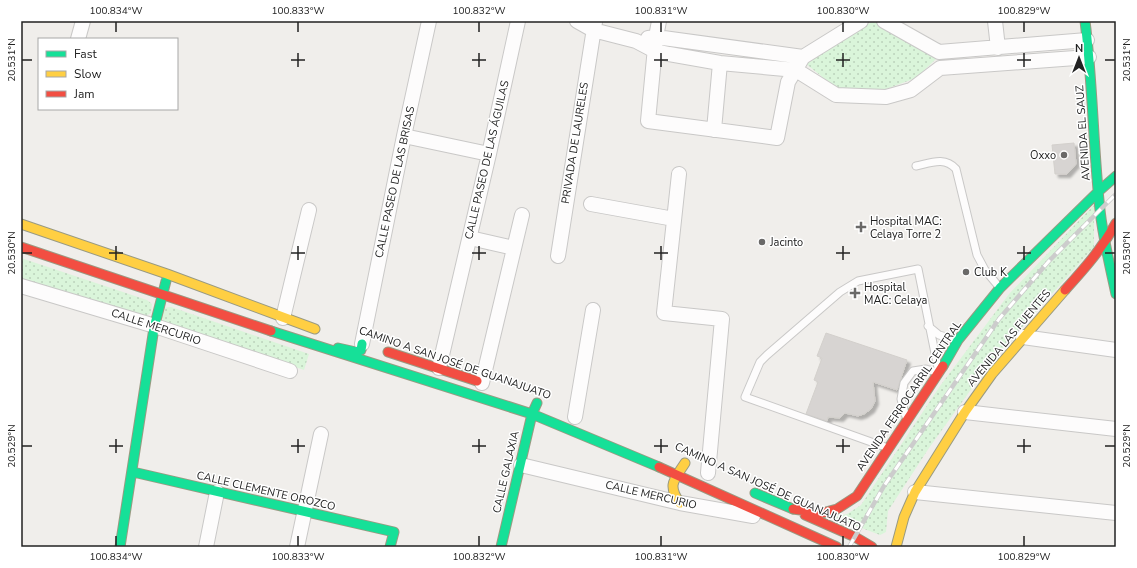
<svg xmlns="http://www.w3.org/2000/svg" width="1137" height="568" font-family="'Nunito Sans',sans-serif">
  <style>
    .park { fill: url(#park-dots) }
    .building { fill: #d7d4d2; stroke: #d3d0cc; filter: url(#shadow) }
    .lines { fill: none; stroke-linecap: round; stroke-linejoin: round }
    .lane-casing { stroke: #c9c8c7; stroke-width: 9 }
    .street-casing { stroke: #c9c8c7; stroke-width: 16 }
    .fast-casing { stroke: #999a82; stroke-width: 11 }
    .slow-casing { stroke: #999a82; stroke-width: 11 }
    .jam-casing { stroke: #999a82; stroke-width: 11 }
    .lane { stroke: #fdfcfc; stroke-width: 7 }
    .street { stroke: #fdfcfc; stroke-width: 14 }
    .fast { stroke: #16e098; stroke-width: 9 }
    .slow { stroke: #ffcf43; stroke-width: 9 }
    .jam { stroke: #f24e42; stroke-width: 9 }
    .rail-casing { stroke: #ccc; stroke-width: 4.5 }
    .rail { stroke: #fff; stroke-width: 3; stroke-dasharray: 9; stroke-linecap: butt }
    .ticks { fill: none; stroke: #222; stroke-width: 1.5 }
    .poi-dot { fill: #6a6968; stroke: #fff; stroke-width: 1.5 }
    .labels { text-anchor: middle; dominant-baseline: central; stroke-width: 3; stroke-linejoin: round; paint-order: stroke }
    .street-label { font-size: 11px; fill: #222; stroke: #fff }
    .poi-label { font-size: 11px; fill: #222; stroke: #fff; text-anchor: start }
    .neatline { fill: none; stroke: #222; stroke-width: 1.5 }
    .ticks-label { font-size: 10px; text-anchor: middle; fill: #222 }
  </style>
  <defs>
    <pattern id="park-dots" width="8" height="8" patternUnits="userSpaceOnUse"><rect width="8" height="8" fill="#daf5da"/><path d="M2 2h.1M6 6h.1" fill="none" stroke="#bbd2bb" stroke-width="1.8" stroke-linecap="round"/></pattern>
    <filter id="shadow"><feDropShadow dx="3.5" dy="3.5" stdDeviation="1" flood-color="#0004"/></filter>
  </defs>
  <rect width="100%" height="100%" fill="#f0eeeb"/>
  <path class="park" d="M872 22 886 25 903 38 936 59 916 78 886 89 866 91 836 88 805 63 859 29Z
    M1094 205V247L990 363 929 448 888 511 886 532 880 535 833 517 847 514 861 505 940 386 1009 294Z
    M21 258 147 300 152 304 151 313 146 316 21 280Z
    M171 307 309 354 304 370 163 322 160 308Z"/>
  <path class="building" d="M1074 143 1076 164 1067 174H1055L1052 145Z
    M826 333 907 360 897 390 873 382 875 401 871 409 864 414 858 416 845 413 840 418 828 417 827 421 806 414 818 382 814 380 822 358 817 356Z"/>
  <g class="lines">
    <g class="lane-casing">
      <path id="lane" d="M916 166C930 163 945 156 956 169L977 255 985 270 1000 288
        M928 326 939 335 958 340
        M888 448 745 397 760 362 767 355 840 292 858 281 918 269 939 373 926 369 913 371 904 383 901 399 906 417"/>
    </g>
    <g class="street-casing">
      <path id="street" d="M577 21 593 30 636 41 655 51 669 54 720 63 796 70 836 95 886 97 911 90 940 68 1089 57
        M659 21 656 37 648 121 777 138 788 82 803 57
        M884 21 939 52 1087 40
        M995 21 998 48
        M648 38 656 37 803 57 861 21
        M78 39 83 21
        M714 130 720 63
        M404 136 489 154
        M679 174 664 313 722 319 708 473
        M591 204 674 219
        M470 238 514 248
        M558 256 595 22
        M21 286 155 326 290 371
        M283 318 309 210
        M1023 337 1116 350
        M362 344 404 136 429 21
        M439 368 489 154 518 21
        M482 383 522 215
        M965 412 1116 429
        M575 417 593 310
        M521 465 680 503 753 516
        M915 492 1116 513
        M206 547 217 492
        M297 547 321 434"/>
    </g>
    <g class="fast-casing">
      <path id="fast" d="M1085 21C1093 84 1093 147 1100 210 1103 238 1110 266 1116 294
        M271 331 532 414 659 467
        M338 348 356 352 361 350 362 344
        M943 366 958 340 1000 288 1099 191 1116 176
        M133 472 394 532 390 547
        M755 493 793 509
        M120 547 154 328 166 281
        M501 547 532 414 537 403"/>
    </g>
    <g class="slow-casing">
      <path id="slow" d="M21 224 167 274 315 329
        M680 503C667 485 674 480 685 463
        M896 547 904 517 915 492 965 412 992 374 1065 290"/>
    </g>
    <g class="jam-casing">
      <path id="jam" d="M21 247 271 331
        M1065 290C1085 268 1101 250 1116 223
        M388 352 477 381
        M659 467 837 547
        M793 509 822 513 837 509 857 496 943 366
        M805 515 855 537 872 547"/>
    </g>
    <use href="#lane" class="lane"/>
    <use href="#street" class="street"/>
    <use href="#fast" class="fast"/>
    <use href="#slow" class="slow"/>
    <use href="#jam" class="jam"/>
    <g class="rail-casing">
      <path id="rail" d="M849 547 884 486 999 319 1049 261 1116 194"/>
    </g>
    <use href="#rail" class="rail"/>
  </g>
  <path class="ticks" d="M116 22V32M298 22V32M479 22V32M661 22V32M843 22V32M1024 22V32M298 53V67M479 53V67M661 53V67M843 53V67M1024 53V67M22 60H32M291 60H305M472 60H486M654 60H668M836 60H850M1017 60H1031M1105 60H1115M116 246V260M298 246V260M479 246V260M661 246V260M843 246V260M1024 246V260M22 253H32M109 253H123M291 253H305M472 253H486M654 253H668M836 253H850M1017 253H1031M1105 253H1115M116 439V453M298 439V453M479 439V453M661 439V453M843 439V453M1024 439V453M22 446H32M109 446H123M291 446H305M472 446H486M654 446H668M836 446H850M1017 446H1031M1105 446H1115M116 536V546M298 536V546M479 536V546M661 536V546M843 536V546M1024 536V546"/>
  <g class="poi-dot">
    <circle cx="1064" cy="155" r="4"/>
    <path d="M859 221h4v4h4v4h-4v4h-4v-4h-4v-4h4z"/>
    <circle cx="762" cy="242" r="4"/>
    <circle cx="966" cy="272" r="4"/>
    <path d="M853 287h4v4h4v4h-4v4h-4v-4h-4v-4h4z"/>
  </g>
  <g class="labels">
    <g class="street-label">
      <text transform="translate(1083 133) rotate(-94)">AVENIDA EL SAUZ</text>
      <text transform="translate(575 143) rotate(-81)">PRIVADA DE LAURELES</text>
      <text transform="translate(487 160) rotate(-77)">CALLE PASEO DE LAS ÁGUILAS</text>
      <text transform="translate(395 182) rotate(-78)">CALLE PASEO DE LAS BRISAS</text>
      <text transform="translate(156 327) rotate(18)">CALLE MERCURIO</text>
      <text transform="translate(1009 338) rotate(-50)">AVENIDA LAS FUENTES</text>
      <text transform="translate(455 363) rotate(19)">CAMINO A SAN JOSÉ DE GUANAJUATO</text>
      <text transform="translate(909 396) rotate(-56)">AVENIDA FERROCARRIL CENTRAL</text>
      <text transform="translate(506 472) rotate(-77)">CALLE GALAXIA</text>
      <text transform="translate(768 487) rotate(24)">CAMINO A SAN JOSÉ DE GUANAJUATO</text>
      <text transform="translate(266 491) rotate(13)">CALLE CLEMENTE OROZCO</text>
      <text transform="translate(651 495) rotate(13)">CALLE MERCURIO</text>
    </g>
    <g class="poi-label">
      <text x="1056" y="155" text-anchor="end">Oxxo</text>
      <text x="870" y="221">Hospital MAC:<tspan x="870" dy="13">Celaya Torre 2</tspan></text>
      <text x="770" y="242">Jacinto</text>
      <text x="974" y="272">Club K</text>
      <text x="864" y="287">Hospital<tspan x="864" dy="13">MAC: Celaya</tspan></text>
    </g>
  </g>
  <rect width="1137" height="568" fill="none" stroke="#ffffff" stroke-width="44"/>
  <rect x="38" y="38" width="140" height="72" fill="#ffffff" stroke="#a7a7a7"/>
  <rect x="46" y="51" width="20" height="6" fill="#16e098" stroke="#a7a7a7"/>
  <text x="74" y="58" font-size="12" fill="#222222">Fast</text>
  <rect x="46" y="71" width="20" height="6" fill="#ffcf43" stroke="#a7a7a7"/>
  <text x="74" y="78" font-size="12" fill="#222222">Slow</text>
  <rect x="46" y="91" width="20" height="6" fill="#f24e42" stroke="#a7a7a7"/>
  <text x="74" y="98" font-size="12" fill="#222222">Jam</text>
  <g transform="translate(1079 58)" stroke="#ffffff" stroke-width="3" paint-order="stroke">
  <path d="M0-3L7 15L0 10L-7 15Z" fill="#222222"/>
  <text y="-6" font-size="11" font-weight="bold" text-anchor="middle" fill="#222222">N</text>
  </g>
  <rect x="22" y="22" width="1093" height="524" class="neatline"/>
  <g class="ticks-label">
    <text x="116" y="14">100.834°W</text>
    <text x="298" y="14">100.833°W</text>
    <text x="479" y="14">100.832°W</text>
    <text x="661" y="14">100.831°W</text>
    <text x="843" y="14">100.830°W</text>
    <text x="1024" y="14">100.829°W</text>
    <text transform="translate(11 60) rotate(-90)" y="4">20.531°N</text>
    <text transform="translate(1126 60) rotate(-90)" y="4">20.531°N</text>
    <text transform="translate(11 253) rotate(-90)" y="4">20.530°N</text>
    <text transform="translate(1126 253) rotate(-90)" y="4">20.530°N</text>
    <text transform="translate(11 446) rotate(-90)" y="4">20.529°N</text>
    <text transform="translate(1126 446) rotate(-90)" y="4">20.529°N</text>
    <text x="116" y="560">100.834°W</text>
    <text x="298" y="560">100.833°W</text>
    <text x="479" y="560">100.832°W</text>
    <text x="661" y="560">100.831°W</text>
    <text x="843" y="560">100.830°W</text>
    <text x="1024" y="560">100.829°W</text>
  </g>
</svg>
